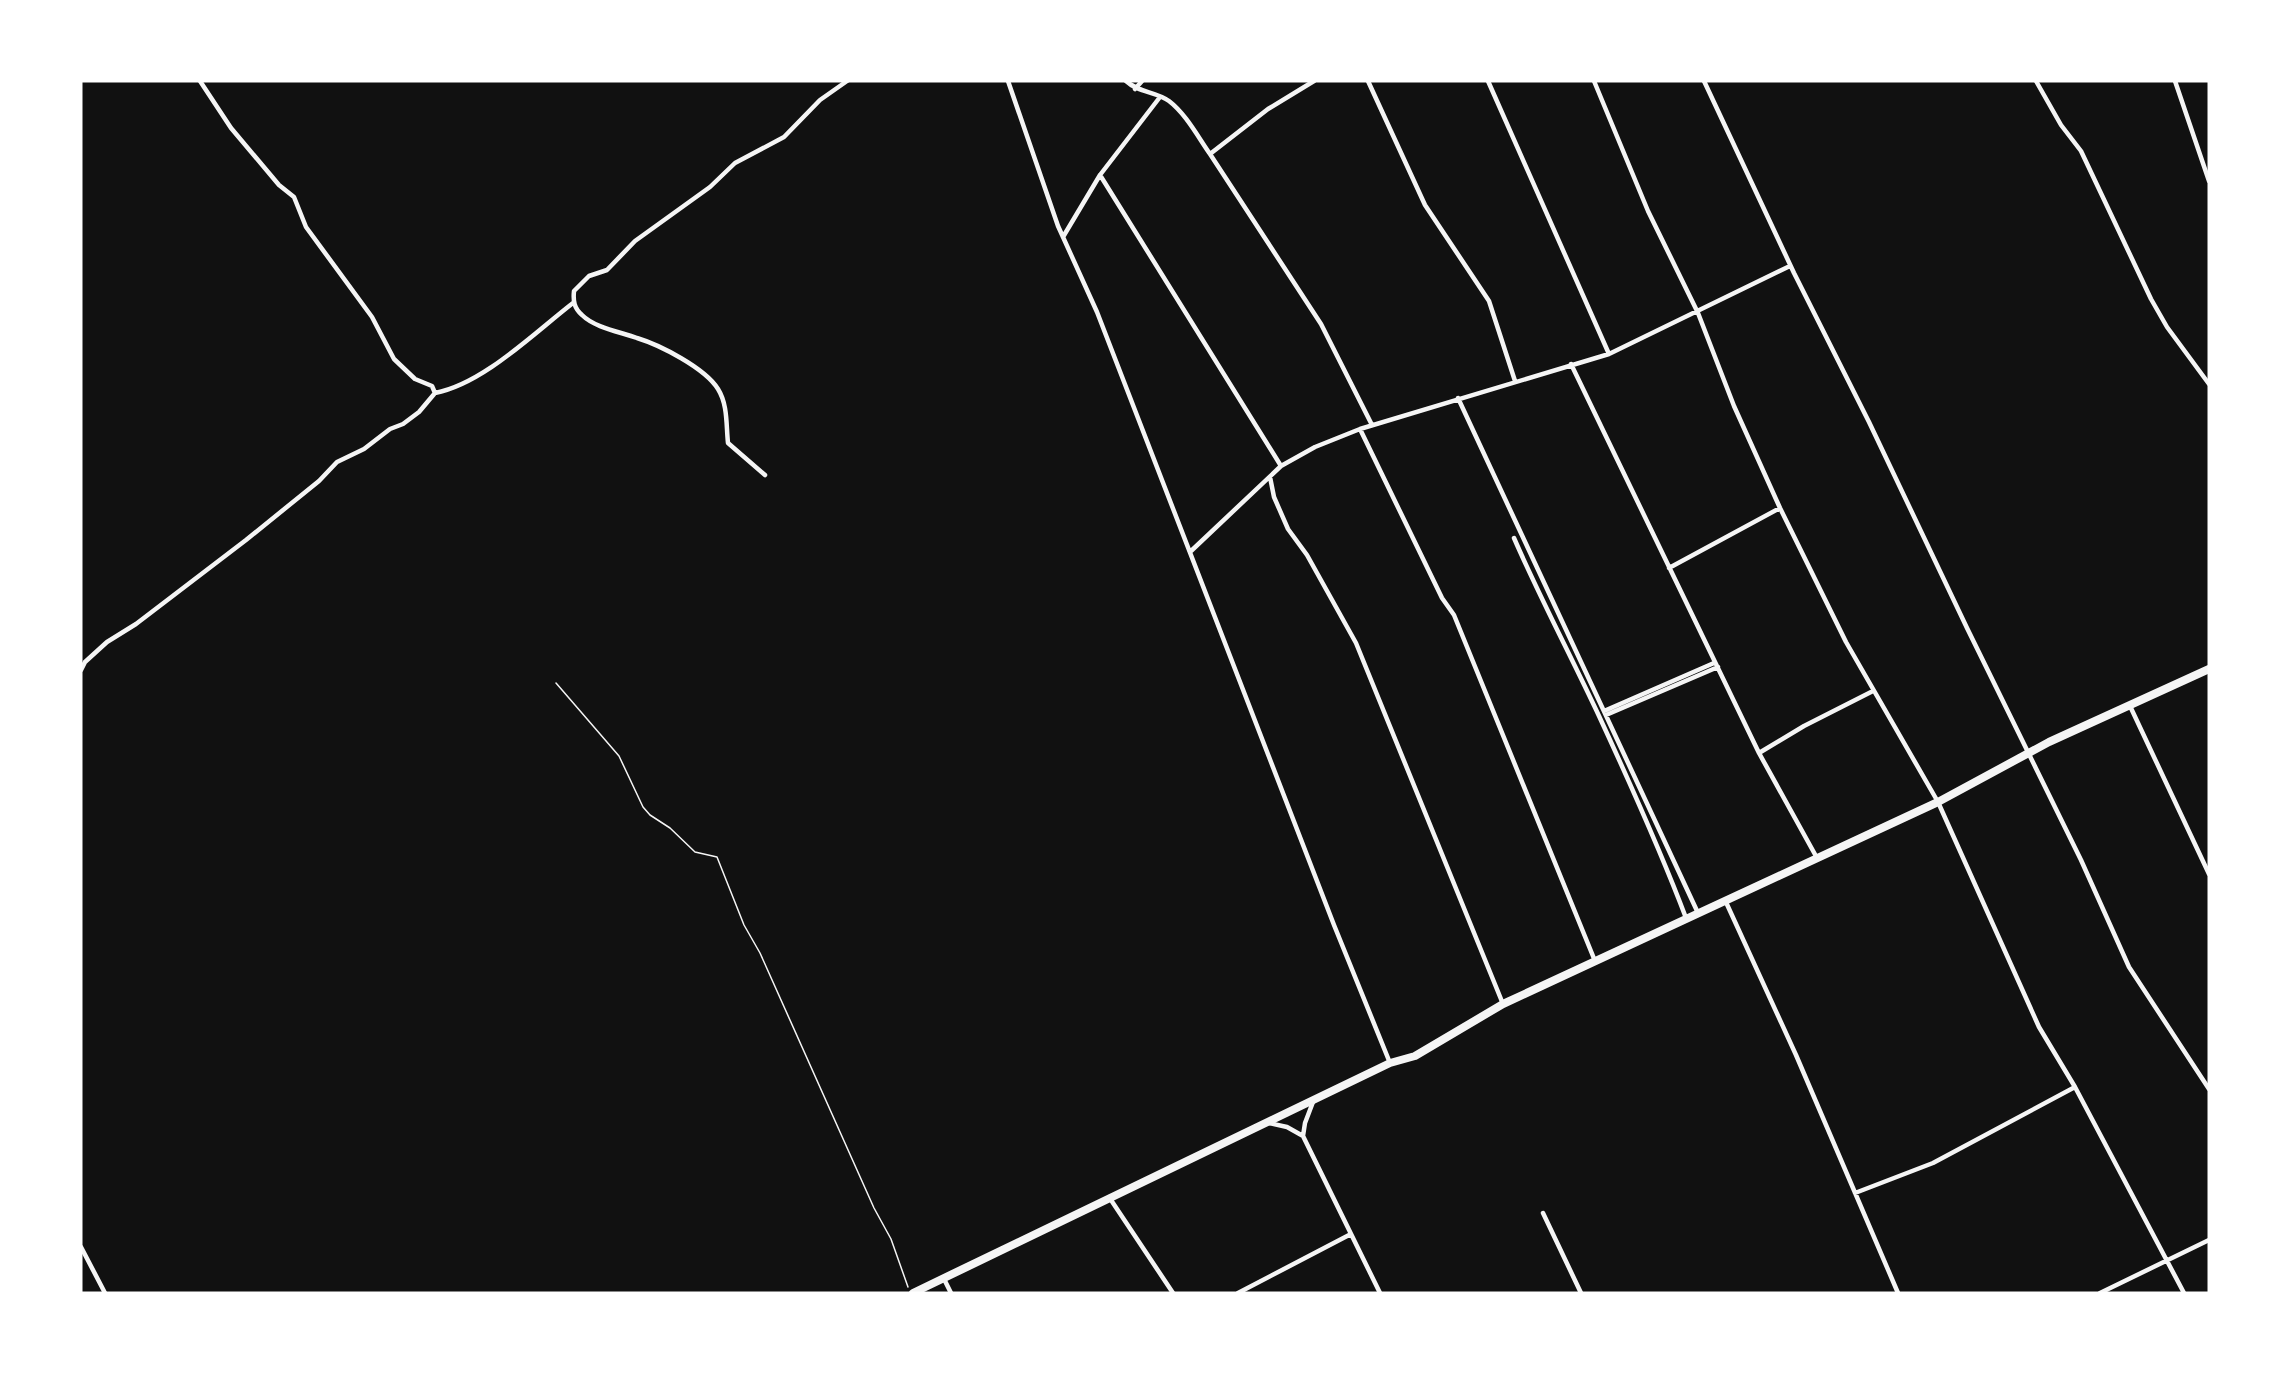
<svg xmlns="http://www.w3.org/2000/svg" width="2290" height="1374" font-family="Jost,sans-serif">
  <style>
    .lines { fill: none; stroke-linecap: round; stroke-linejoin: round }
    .path { stroke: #f5f5f5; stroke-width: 1.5 }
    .minor { stroke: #f5f5f5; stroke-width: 4.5 }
    .primary { stroke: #f5f5f5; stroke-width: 8 }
  </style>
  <rect width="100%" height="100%" fill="#111"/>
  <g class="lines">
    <path class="path" d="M556 683 619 756 643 807 650 815 670 828 695 852 717 857 744 925 760 953 874 1208 891 1239 908 1287"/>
    <path class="minor" d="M1008 81 1058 226 1097 312 1334 925 1390 1063
      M1126 81C1139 93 1155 91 1169 101 1186 114 1198 137 1210 154
      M1314 81 1268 109 1210 154 1321 324 1372 425
      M1368 81 1425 205 1489 301 1515 381
      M1488 81 1609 354
      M1594 81 1648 211 1698 313 1734 406 1780 508 1846 642 1938 802 2039 1027 2075 1087 2184 1293
      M1704 81 1794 273 1869 422 1967 628 2081 860 2129 967 2209 1089
      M2036 81 2061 125 2081 151 2151 299 2167 327 2209 384
      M2175 81 2209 181
      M1135 89 1142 81
      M1100 175 1281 466 1190 552
      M1063 237 1100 175 1160 97
      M1571 364 1759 753 1817 858
      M435 393C483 384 534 333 573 303
      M1458 398 1698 913
      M1360 429 1442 598 1454 615 1595 961
      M1281 466 1315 447 1360 429 1609 354 1790 266
      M765 475 728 443C726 425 728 405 718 389 705 368 660 345 637 338 621 332 595 328 582 315 574 308 573 301 574 291L589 276 607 270 635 241 710 187 735 163 784 137 820 100 847 81
      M1270 477 1274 497 1288 529 1307 555 1356 643 1503 1004
      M1514 538C1540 598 1571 656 1599 716 1630 783 1660 849 1686 918
      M1669 568 1780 508
      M81 670 85 662 107 642 136 624 246 540 319 481 337 462 364 449 390 429 403 424 419 412 435 393 432 386 415 379 394 359 372 317 306 227 294 197 279 185 231 128 200 81
      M2130 706 2209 874
      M1604 711 1714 663
      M1606 715 1718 667
      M1759 753 1804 726 1873 691
      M1725 900 1796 1055 1898 1293
      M1313 1102 1305 1123 1303 1136 1380 1293
      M1269 1123 1287 1127 1303 1136
      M1855 1193 1933 1163 2075 1087
      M1109 1197 1173 1293
      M1543 1213 1581 1293
      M81 1247 105 1293
      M944 1279 951 1293
      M1238 1293 1351 1234
      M2100 1293 2209 1240"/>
    <path class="primary" d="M913 1293 1390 1063 1415 1056 1503 1004 1938 802 2049 742 2209 669"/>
  </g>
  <rect width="2290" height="1374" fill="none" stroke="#ffffff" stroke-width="165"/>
</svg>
